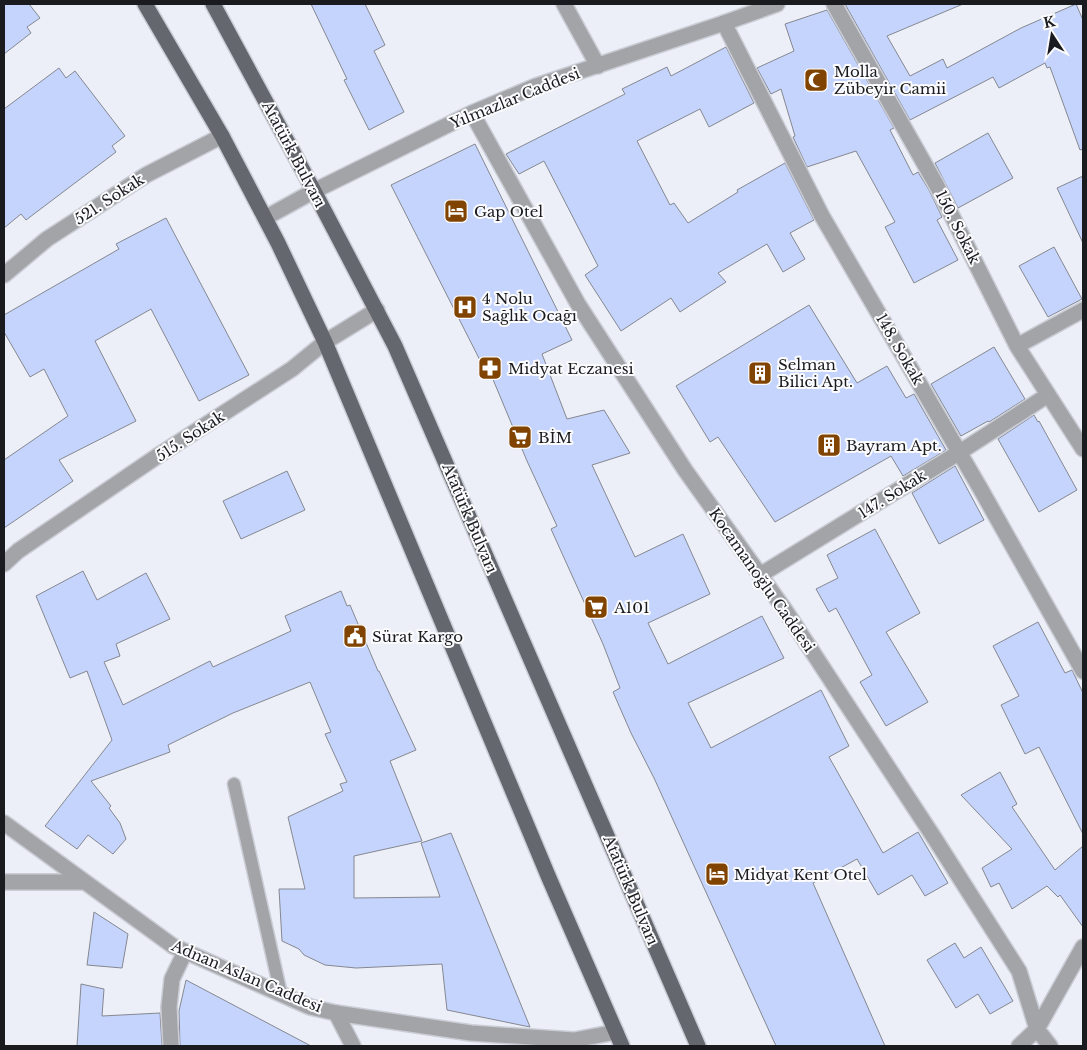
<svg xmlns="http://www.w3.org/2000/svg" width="1087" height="1050" font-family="'Libre Baskerville',serif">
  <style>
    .building { fill: #c5d4fd; stroke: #858890 }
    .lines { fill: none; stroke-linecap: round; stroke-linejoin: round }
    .service-casing { stroke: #cacdd5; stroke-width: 15 }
    .minor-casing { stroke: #cacdd5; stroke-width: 18 }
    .tertiary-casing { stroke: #cacdd5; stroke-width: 18 }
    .primary-casing { stroke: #cacdd5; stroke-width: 18 }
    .service { stroke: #a3a4a8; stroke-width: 12 }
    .minor { stroke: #a3a4a8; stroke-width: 15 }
    .tertiary { stroke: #a3a4a8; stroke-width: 15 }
    .primary { stroke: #64676d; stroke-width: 15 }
    .labels { text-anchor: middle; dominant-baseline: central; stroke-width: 4; stroke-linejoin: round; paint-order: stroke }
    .poi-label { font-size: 15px; fill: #1a1b1e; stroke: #fcfcfe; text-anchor: start }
    .street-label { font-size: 15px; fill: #1a1b1e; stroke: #fcfcfe }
  </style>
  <rect width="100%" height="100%" fill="#eceff8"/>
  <path class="building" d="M4 4H29L40 18 27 27 31 33 4 54Z
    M311 4H365L385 45 374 51 404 112 369 130 344 80 347 79Z
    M845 4H963L887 36 910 76 943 59 947 68 1021 28 1076 4 1083 20V149L1080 150 1050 67 1047 68 1045 63 999 88 993 77 910 120Z
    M827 10 894 128 890 130 913 175 918 172 929 190 942 217 937 220 958 260 914 283 885 227 895 222 856 151 807 167 793 137 795 136 781 89 771 94 757 68 794 51 785 24Z
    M726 47 754 103 709 127 700 109 637 141 670 205 674 203 688 223 738 192 737 190 785 163 814 220 790 233 805 259 783 272 767 244 718 273 726 282 680 312 671 298 621 331 585 275 598 266 544 161 519 174 506 154 625 94 622 89 667 67 671 76Z
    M59 68 66 78 75 71 125 136 112 146 116 152 26 220 21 214 4 228V109Z
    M988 133 1013 178 958 208 935 163Z
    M475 144 572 340 542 354 567 419 604 410 630 453 592 465 635 557 683 534 710 594 648 623 668 664 762 616 784 658 688 703 711 748 821 690 849 746 829 757 883 853 918 832 948 883 925 896 912 875 878 895 857 859 813 883 885 1046H776L654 778 631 733 613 692 620 688 603 644 551 529 557 526 527 461 492 377 489 378 391 185Z
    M1083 176V243L1057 188Z
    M166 218 249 375 199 401 151 309 95 341 136 421 59 460 73 481 4 528V460L68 416 44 369 30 377 4 332V315L119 249 116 244Z
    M1054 247 1082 299 1048 317 1019 266Z
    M809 305 857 383 887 366 906 398 914 394 946 450 903 476 891 456 775 522 718 437 710 442 676 386Z
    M994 347 1025 399 989 422 988 421 961 436 931 384Z
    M1034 415 1038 422 1039 421 1077 490 1039 512 998 439Z
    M955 466 984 520 939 544 912 493Z
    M287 471 305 510 241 539 223 501Z
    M875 529 920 613 886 632 928 702 886 726 860 682 872 675 836 608 829 612 816 589 838 578 827 555Z
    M83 571 97 600 146 573 170 619 116 644 120 656 104 662 123 705 210 661 213 667 291 631 285 616 341 591 347 606 350 605 378 671H379L416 750 390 761 422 841 354 856V898L440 897 421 843 451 833 530 1027 447 1010 442 964 356 968 325 965 304 955 299 949 282 941 279 889H305L288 817 343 791 340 784 347 782 325 734 331 732 310 682 233 713 168 745 170 752 91 781 111 806 109 808 120 823 126 839 113 854 88 835 77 849 45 826 112 740 87 671 70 678 36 596Z
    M1038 622 1065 673 1072 670 1083 693V834L1039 747 1025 754 1001 705 1019 696 993 646Z
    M1000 772 1017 804 1012 807 1055 870 1083 846V927L1060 895 1058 897 1047 886 1012 909 999 883 991 887 982 868 1012 849 961 795Z
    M94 912 128 934 122 968 87 965Z
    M955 943 964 958 981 947 1013 1001 990 1014 978 994 956 1008 927 960Z
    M186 980 311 1046H180L179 1011Z
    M81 984 104 989 102 1016 160 1013 162 1046H77Z"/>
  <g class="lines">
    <g class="service-casing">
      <path id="service" d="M234 784 281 994"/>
    </g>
    <g class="minor-casing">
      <path id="minor" d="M564 4 598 66
        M834 4 937 186 1017 346 1083 449
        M724 23 822 216 980 488 1083 671
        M4 275 47 239 146 175 222 136
        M1017 346 1083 310
        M4 564 18 551 159 455 292 369 325 342 377 310
        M760 575 960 452 1048 395
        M4 882H84
        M336 1013 353 1046
        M171 1046 169 1007 172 979 185 952"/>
    </g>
    <g class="tertiary-casing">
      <path id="tertiary" d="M472 113 578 304 685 470 785 610 935 839 1019 971 1037 1029 1050 1046
        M265 218 314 191 472 113 536 86 724 23 777 4
        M4 823 173 946 310 1007 336 1013 471 1033 574 1040 616 1032
        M1019 1046 1037 1029 1083 947"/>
    </g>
    <g class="primary-casing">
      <path id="primary" d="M145 4 222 136 278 243 325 342 549 878 622 1046
        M213 4 314 191 395 346 698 1046"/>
    </g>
    <use href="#service" class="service"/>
    <use href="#minor" class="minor"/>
    <use href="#tertiary" class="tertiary"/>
    <use href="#primary" class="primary"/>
  </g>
  <defs>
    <g id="mosque-square" transform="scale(1.25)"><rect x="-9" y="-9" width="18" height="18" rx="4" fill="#804400" stroke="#fcfcfe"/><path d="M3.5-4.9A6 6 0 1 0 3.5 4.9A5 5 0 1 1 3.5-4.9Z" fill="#fff"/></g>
    <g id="hotel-square" transform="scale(1.25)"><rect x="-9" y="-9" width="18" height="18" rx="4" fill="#804400" stroke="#fcfcfe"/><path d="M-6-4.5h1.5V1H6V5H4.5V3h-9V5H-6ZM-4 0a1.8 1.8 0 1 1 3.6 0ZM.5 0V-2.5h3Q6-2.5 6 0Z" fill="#fff"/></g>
    <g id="hospital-square" transform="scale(1.25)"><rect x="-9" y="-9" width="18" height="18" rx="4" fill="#804400" stroke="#fcfcfe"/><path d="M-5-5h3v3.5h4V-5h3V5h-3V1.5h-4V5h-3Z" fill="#fff"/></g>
    <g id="pharmacy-square" transform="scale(1.25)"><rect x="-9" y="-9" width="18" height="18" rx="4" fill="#804400" stroke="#fcfcfe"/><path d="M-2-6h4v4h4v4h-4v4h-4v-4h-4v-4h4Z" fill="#fff"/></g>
    <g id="building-square" transform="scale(1.25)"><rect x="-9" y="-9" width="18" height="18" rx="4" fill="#804400" stroke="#fcfcfe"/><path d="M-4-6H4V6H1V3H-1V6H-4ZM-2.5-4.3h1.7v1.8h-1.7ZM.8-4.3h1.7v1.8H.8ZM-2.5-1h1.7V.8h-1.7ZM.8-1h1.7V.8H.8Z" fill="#fff"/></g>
    <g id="supermarket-square" transform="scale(1.25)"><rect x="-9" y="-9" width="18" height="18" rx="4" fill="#804400" stroke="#fcfcfe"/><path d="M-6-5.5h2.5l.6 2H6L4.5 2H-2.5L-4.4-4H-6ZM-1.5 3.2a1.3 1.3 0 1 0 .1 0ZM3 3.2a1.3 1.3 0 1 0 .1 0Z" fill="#fff"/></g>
    <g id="civic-square" transform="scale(1.25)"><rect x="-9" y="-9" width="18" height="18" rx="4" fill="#804400" stroke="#fcfcfe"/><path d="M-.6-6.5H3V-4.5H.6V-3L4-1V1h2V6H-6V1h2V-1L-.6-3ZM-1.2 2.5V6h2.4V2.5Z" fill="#fff"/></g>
  </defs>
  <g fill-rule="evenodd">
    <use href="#mosque-square" x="816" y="80"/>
    <use href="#hotel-square" x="456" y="211"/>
    <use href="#hospital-square" x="465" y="307"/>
    <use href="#pharmacy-square" x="490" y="368"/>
    <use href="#building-square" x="760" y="373"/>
    <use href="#supermarket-square" x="520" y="437"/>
    <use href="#building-square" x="829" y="445"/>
    <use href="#supermarket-square" x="596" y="607"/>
    <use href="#civic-square" x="355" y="636"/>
    <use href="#hotel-square" x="717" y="874"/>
  </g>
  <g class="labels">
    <g class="poi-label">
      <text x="834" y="71">Molla<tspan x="834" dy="17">Zübeyir Camii</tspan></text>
      <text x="474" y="211">Gap Otel</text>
      <text x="482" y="298">4 Nolu<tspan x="482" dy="17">Sağlık Ocağı</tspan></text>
      <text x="778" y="364">Selman<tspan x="778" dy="17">Bilici Apt.</tspan></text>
      <text x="508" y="368">Midyat Eczanesi</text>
      <text x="538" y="437">BİM</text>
      <text x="846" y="445">Bayram Apt.</text>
      <text x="614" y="607">A101</text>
      <text x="372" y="636">Sürat Kargo</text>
      <text x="734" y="874">Midyat Kent Otel</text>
    </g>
    <g class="street-label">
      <text transform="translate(515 98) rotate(-22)">Yılmazlar Caddesi</text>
      <text transform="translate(294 154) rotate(62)">Atatürk Bulvarı</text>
      <text transform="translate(109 199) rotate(-33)">521. Sokak</text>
      <text transform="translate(958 227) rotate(63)">150. Sokak</text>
      <text transform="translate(900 349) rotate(60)">148. Sokak</text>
      <text transform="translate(190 436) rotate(-33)">515. Sokak</text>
      <text transform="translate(892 494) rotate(-32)">147. Sokak</text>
      <text transform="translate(470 518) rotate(67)">Atatürk Bulvarı</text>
      <text transform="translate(762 580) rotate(55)">Kocamanoğlu Caddesi</text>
      <text transform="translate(631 890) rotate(67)">Atatürk Bulvarı</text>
      <text transform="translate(247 976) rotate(23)">Adnan Aslan Caddesi</text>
    </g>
  </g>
  <rect width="1087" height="1050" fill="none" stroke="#1a1b1e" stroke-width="10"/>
  <g transform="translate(1052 35) rotate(348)" stroke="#fcfcfe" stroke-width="4" paint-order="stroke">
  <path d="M0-4L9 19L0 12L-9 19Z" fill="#1a1b1e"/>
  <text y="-8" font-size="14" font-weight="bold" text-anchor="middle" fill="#1a1b1e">K</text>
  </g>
</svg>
